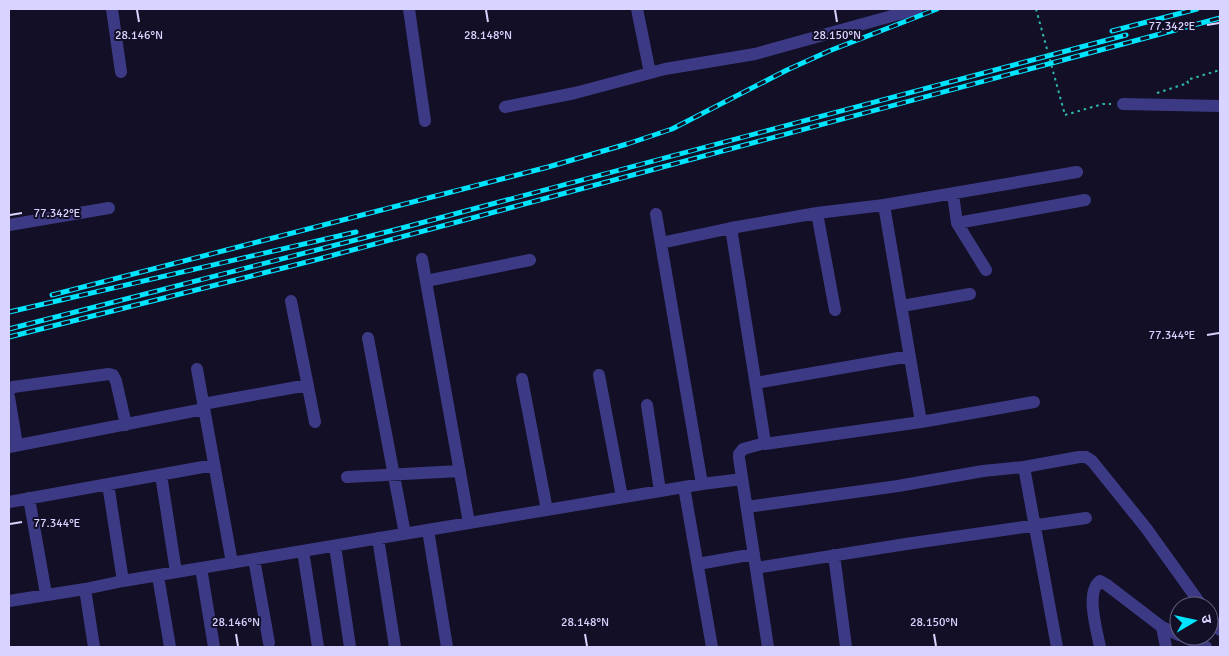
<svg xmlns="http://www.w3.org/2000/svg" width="1229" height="656" font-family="Signika,'Noto Sans Devanagari',sans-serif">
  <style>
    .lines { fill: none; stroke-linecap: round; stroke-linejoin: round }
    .path { stroke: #2fb8b0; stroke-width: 2; stroke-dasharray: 2.5 4; stroke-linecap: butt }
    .minor { stroke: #3d3a85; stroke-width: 12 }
    .rail-casing { stroke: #00e5ff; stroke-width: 5 }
    .rail { stroke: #130f26; stroke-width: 3; stroke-dasharray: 9; stroke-linecap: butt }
    .path-bridge { stroke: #2fb8b0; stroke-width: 2; stroke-dasharray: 2.5 4; stroke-linecap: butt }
    .ticks { fill: none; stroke: #d9d4ff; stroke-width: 2 }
    .ticks-label { font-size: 12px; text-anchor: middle; fill: #d9d4ff; stroke: #130f26; stroke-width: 4; stroke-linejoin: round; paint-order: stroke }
  </style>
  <rect width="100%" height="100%" fill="#130f26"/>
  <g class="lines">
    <path class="path" d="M1157 93 1188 83 1187 80 1220 70
      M1065 115 1103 104H1111"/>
    <path class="minor" d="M112 9 121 72
      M409 9 425 121
      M637 9 650 73
      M1123 104 1220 106
      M505 107 575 93 665 69 755 54 917 9
      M953 194 957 223 986 270
      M884 205 921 422
      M817 213 835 310
      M957 223 1085 200
      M9 225 109 208
      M731 228 765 443 743 449 739 454V458L768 647
      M661 243 731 228 817 213 884 205 1077 172
      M422 259 469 523
      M426 281 530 260
      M291 301 315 422
      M902 306 970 294
      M368 338 405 534
      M197 369 232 563
      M599 375 622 497
      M522 379 547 510
      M756 383 910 356
      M9 391 13 387 109 374 113 375 116 381 126 425
      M9 397 17 445
      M203 404 308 385
      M647 405 660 491
      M765 444 921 422 1034 402
      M9 447 204 409
      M1024 467 1079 457H1086L1092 461 1146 528 1202 606
      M161 475 176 572
      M347 477 460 471
      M108 484 123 581
      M702 484 742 479
      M684 487 712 647
      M29 498 46 594
      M9 502 214 465
      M747 507 898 486 983 471 1024 467 1057 647
      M428 530 447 647
      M378 538 395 647
      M335 546 350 647
      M303 551 318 647
      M834 555 846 647
      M254 559 269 643
      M698 564 754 554
      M201 568 214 647
      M756 568 906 544 1086 518
      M158 576 170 647
      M85 589 94 647
      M9 601 85 589 123 581 702 484 656 214
      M1209 615 1220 630
      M1162 627 1166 647
      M1182 636 1206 647
      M1100 647C1097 631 1085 592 1100 581L1107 585 1162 627 1179 635"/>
    <g class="rail-casing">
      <path id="rail" d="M1112 31 1197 9
        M52 295 548 167 627 144 672 129 787 70 829 51 937 9
        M9 312 356 232
        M9 329 402 228 1126 35
        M9 337 315 260 1220 18"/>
    </g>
    <use href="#rail" class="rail"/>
    <path class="path-bridge" d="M1036 9 1065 115"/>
  </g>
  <path class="ticks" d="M137 10 139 22M486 10 488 22M835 10 837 22M1207 25 1219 23M10 215 22 213M1207 335 1219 333M10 524 22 522M236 634 238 646M585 634 587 646M934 634 936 646"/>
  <g class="ticks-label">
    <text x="1172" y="30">77.342°E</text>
    <text x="139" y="39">28.146°N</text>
    <text x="488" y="39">28.148°N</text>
    <text x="837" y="39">28.150°N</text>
    <text x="57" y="217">77.342°E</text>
    <text x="1172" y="339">77.344°E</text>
    <text x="57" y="527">77.344°E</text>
    <text x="236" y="626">28.146°N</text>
    <text x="585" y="626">28.148°N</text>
    <text x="934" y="626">28.150°N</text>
  </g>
  <rect width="1229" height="656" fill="none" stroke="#d9d4ff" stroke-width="20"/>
  <g transform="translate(1194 621) rotate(81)"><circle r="24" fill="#130f26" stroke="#625e7d"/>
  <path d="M0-4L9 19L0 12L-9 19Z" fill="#00e5ff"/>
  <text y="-8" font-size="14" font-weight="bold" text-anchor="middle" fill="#d9d4ff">उ</text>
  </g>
</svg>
